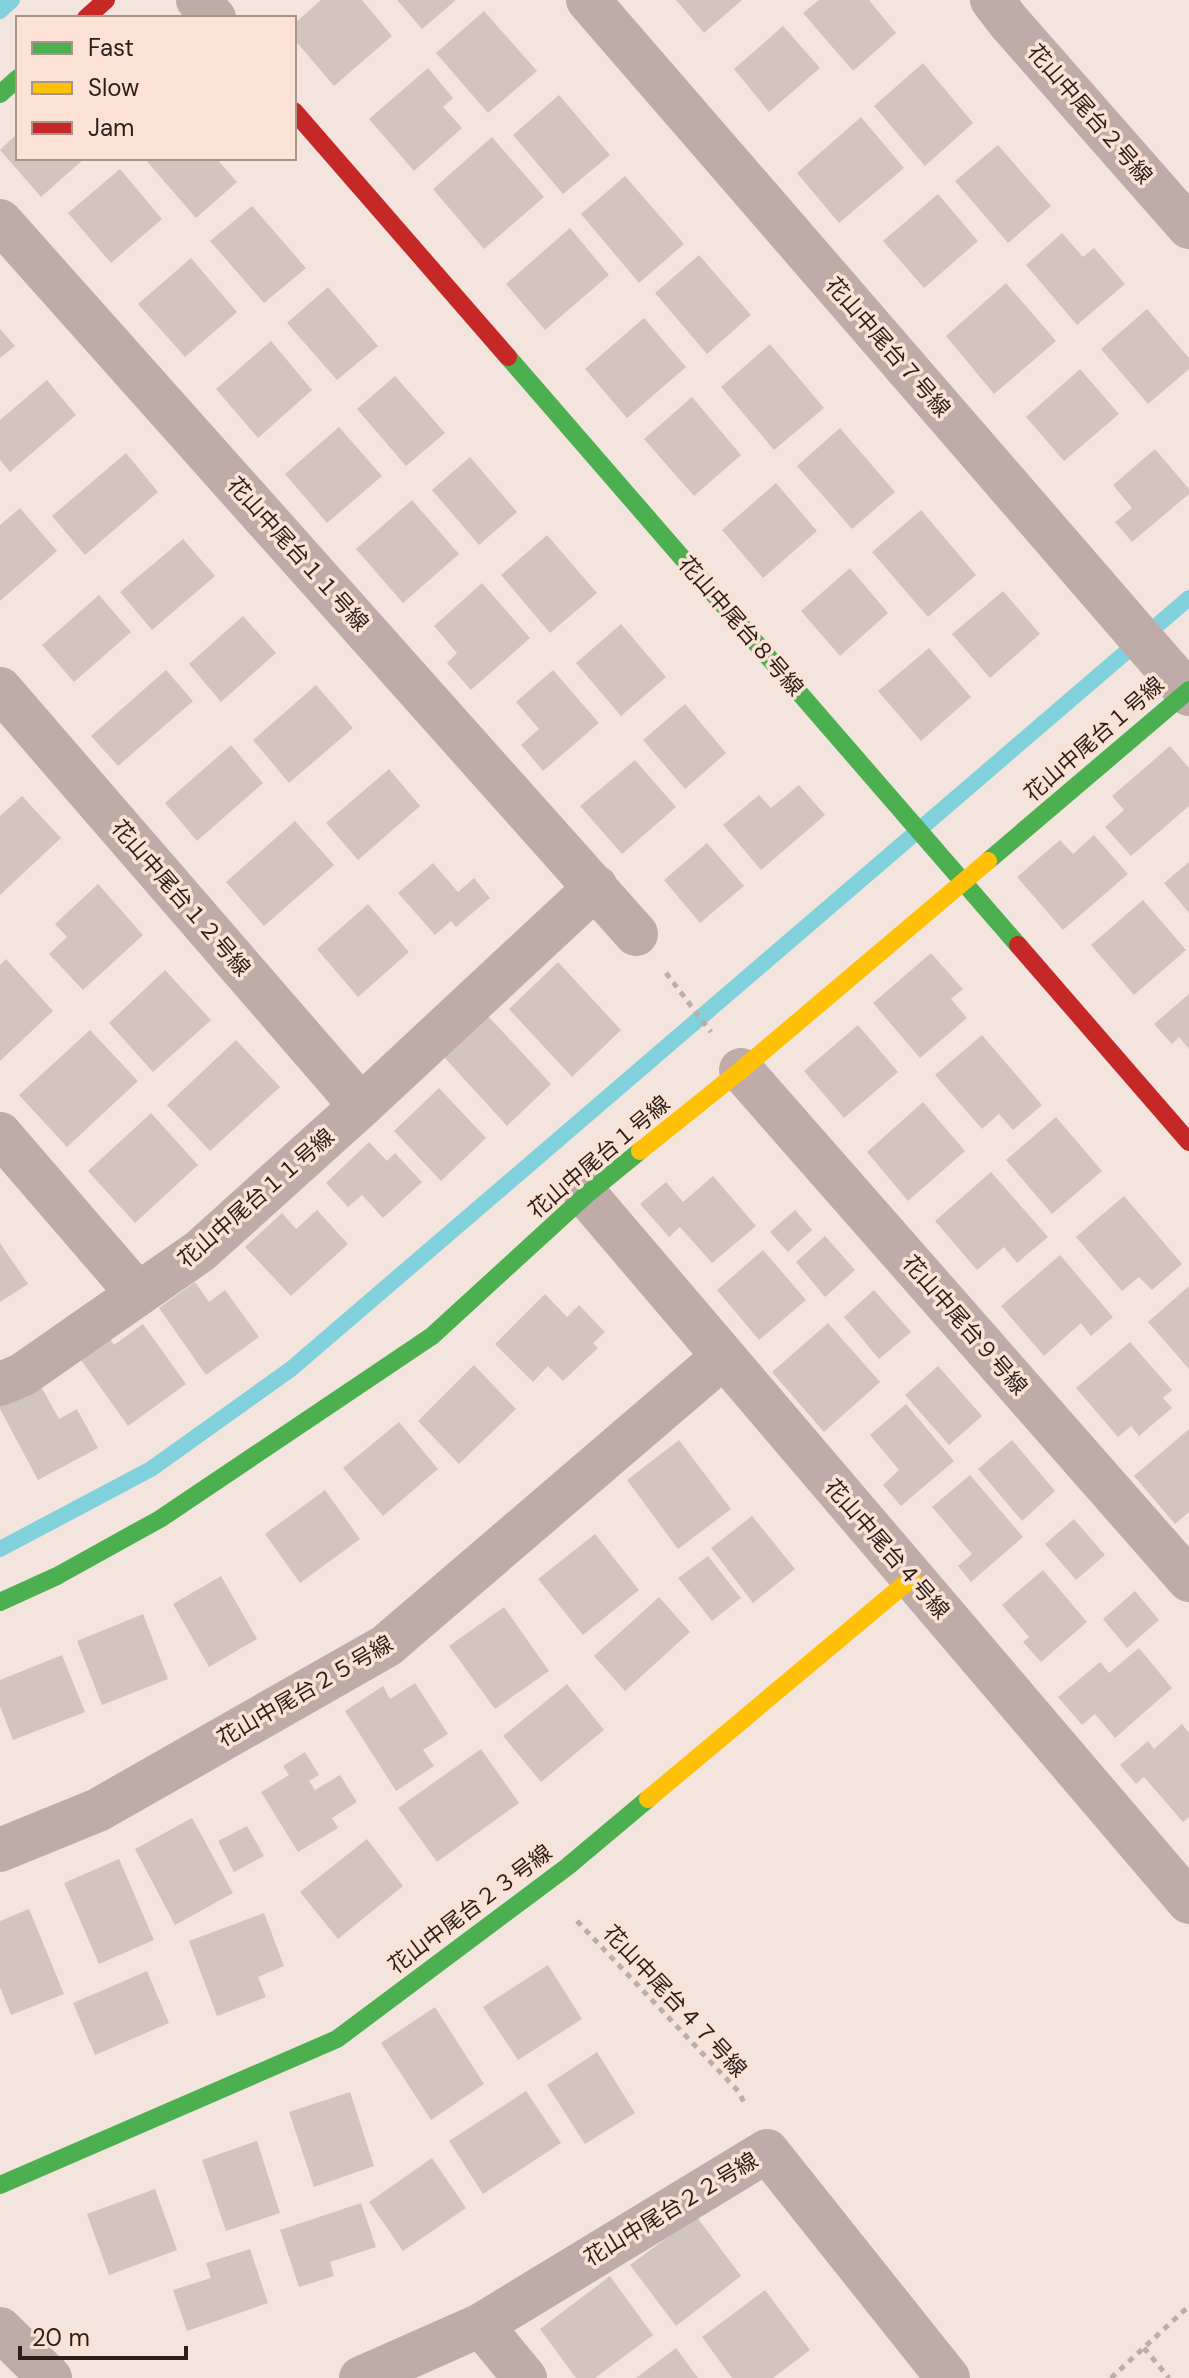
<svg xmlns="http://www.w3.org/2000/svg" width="1189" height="2378" font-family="'DM Sans','Noto Sans JP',sans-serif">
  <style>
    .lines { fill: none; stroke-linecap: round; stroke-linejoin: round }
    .stream { stroke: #81d1dd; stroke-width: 16 }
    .building { fill: #d1c5be }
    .path { stroke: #bdada9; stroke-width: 5; stroke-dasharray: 6 6; stroke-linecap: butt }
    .street { stroke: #bfaba8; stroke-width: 44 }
    .fast { stroke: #4caf50; stroke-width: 18 }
    .slow { stroke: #ffc107; stroke-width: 18 }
    .jam { stroke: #c62828; stroke-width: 18 }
    .labels { text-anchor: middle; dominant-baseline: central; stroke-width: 7; stroke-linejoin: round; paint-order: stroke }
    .street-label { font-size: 22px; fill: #2a1f19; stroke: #fce2d4 }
  </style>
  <rect width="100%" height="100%" fill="#f3e5dd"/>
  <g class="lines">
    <path class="stream" d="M0 11 12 0
      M0 1549 151 1469 291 1369 1189 598"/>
  </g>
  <path class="building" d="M321 0H362L392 36 334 86 294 39V24Z
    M397 0H456L422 29Z
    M676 0H742L704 33Z
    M819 0H869L896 33 853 71 803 13Z
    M484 11 537 71 488 113 436 53Z
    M783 26 820 68 769 112 734 69Z
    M923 63 973 123 925 166 874 106Z
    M428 68 453 98 443 107 462 128 414 171 369 119Z
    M559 95 610 155 563 194 513 135Z
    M861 117 904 168 839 223 797 173Z
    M18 133V158H85L41 197 0 150Z
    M492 137 544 197 484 249 433 189Z
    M998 145 1051 206 1008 243 955 181Z
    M144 158H216L237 182 196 218Z
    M120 169 162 219 111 263 68 213Z
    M625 176 684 244 639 283 581 214Z
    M938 194 978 241 924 288 883 241Z
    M252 206 306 268 264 303 210 241Z
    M570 228 609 275 545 330 506 284Z
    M1062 233 1083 257 1094 248 1125 284 1077 325 1026 265Z
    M699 255 751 315 707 354 655 293Z
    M191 258 237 312 185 357 138 304Z
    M1006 283 1056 341 994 394 946 336Z
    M328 287 378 346 337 380 287 323Z
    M1147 309 1189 358V369L1148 404 1101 349Z
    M644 318 686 367 627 418 585 369Z
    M0 329 15 346 0 358Z
    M271 341 312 390 258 438 216 389Z
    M770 344 824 408 774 450 721 387Z
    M1080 369 1119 414 1064 461 1026 417Z
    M395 376 445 433 406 466 357 409Z
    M47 380 76 415 10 472 0 460V420Z
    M692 397 741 455 694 496 644 439Z
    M339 427 382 476 327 523 285 474Z
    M840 428 895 492 852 529 797 466Z
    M1155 449 1189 489V494L1132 542 1115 522 1132 508 1113 485Z
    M126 453 158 492 85 555 52 516Z
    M470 457 517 512 479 545 432 490Z
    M776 483 817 531 763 578 722 530Z
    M412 500 459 554 403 603 356 549Z
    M20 508 57 551 0 601V525Z
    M921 510 976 575 928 617 872 552Z
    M547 535 597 593 550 633 501 575Z
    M183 539 215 576 152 630 120 592Z
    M850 568 888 613 840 656 801 611Z
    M482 583 530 638 471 690 447 663 457 653 434 626Z
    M1003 591 1040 634 990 678 952 634Z
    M99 595 131 632 74 682 42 645Z
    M243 616 276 653 221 702 189 664Z
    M621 624 666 677 621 716 576 663Z
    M929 648 971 697 921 741 878 691Z
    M166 670 193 701 118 766 91 736Z
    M553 670 599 723 543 771 521 745 539 729 516 702Z
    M316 685 353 728 289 783 253 740Z
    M685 704 726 753 685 789 643 740Z
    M231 745 263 783 197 841 165 803Z
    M1170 746 1189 768V806L1131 856 1105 827 1124 810 1112 796Z
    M635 760 676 807 622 854 580 806Z
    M389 769 420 806 358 860 326 823Z
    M799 785 825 815 761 870 723 825 759 795 771 808Z
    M22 796 61 838 0 895V816Z
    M295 821 334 865 264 926 226 882Z
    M1094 835 1128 874 1063 930 1017 877 1060 840 1073 854Z
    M707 843 744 886 700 923 664 880Z
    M1189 862V913L1164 883Z
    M433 863 458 892 474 878 490 898 456 927 451 921 435 935 398 893Z
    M98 884 143 935 83 990 49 954 67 937 55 924Z
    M1143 900 1186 950 1134 995 1091 945Z
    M368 904 409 952 358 997 317 949Z
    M931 953 963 989 951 999 967 1018 920 1058 873 1003Z
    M6 959 53 1011 0 1061V965Z
    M558 962 621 1030 572 1077 509 1009Z
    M165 970 211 1020 153 1072 109 1023Z
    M1189 994V1049L1179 1037 1172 1044 1154 1024Z
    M488 1016 551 1084 507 1126 444 1057Z
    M858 1025 898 1072 844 1118 804 1071Z
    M90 1030 138 1081 67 1147 19 1095Z
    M982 1035 1042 1105 1013 1130 999 1114 982 1129 935 1075Z
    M236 1040 280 1087 210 1151 167 1105Z
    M439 1088 486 1138 441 1181 394 1131Z
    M923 1102 965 1151 908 1201 867 1152Z
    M151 1113 198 1165 135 1223 88 1171Z
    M1056 1117 1102 1171 1052 1214 1006 1160Z
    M369 1142 387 1161 395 1153 422 1182 383 1218 362 1195 348 1207 326 1183Z
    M991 1172 1048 1237 1017 1263 1004 1247 977 1270 935 1221Z
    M713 1176 756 1226 712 1263 680 1227 669 1237 640 1204 666 1182 683 1202Z
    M1124 1196 1182 1264 1152 1290 1139 1277 1122 1291 1076 1237Z
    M317 1210 348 1244 291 1296 245 1247 282 1213 296 1229Z
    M795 1210 812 1230 788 1252 770 1232Z
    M825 1236 855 1270 825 1297 796 1262Z
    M0 1243 28 1284 0 1302Z
    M763 1250 806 1300 759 1340 717 1290Z
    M1060 1255 1113 1317 1091 1336 1081 1323 1044 1356 1001 1306Z
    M195 1282 209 1302 225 1290 259 1337 206 1375 159 1308Z
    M1189 1286V1369L1148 1322Z
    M874 1290 911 1332 879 1359 844 1317Z
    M545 1294 567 1317 579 1305 605 1332 593 1343 598 1348 563 1381 548 1366 533 1382 495 1344Z
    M828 1323 880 1382 824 1432 772 1372Z
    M143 1324 186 1384 128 1426 81 1360 110 1339 114 1345Z
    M1130 1342 1172 1390 1163 1398 1172 1408 1139 1436 1131 1426 1118 1437 1076 1388Z
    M474 1365 516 1409 459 1464 418 1421Z
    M938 1366 982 1416 949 1445 905 1395Z
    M38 1381 59 1419 77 1409 98 1448 38 1480 0 1409V1402Z
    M906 1404 954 1461 901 1506 883 1485 899 1470 870 1435Z
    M399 1422 438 1469 383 1516 343 1468Z
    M1189 1429V1512L1175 1524 1134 1476Z
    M679 1440 731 1509 678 1549 627 1480Z
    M1012 1440 1055 1491 1022 1521 978 1469Z
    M970 1475 1023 1537 971 1582 958 1566 972 1554 932 1507Z
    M325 1490 360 1539 300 1583 265 1534Z
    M752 1516 795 1569 753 1603 711 1548Z
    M1074 1519 1105 1555 1076 1580 1045 1544Z
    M595 1534 639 1590 583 1635 538 1579Z
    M708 1556 741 1598 712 1621 678 1578Z
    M1043 1570 1087 1622 1041 1662 1023 1642 1029 1637 1002 1605Z
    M221 1576 257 1639 209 1667 173 1604Z
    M1135 1591 1159 1620 1127 1648 1103 1619Z
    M659 1597 690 1632 625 1691 594 1656Z
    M504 1607 549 1671 495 1709 449 1646Z
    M143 1614 168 1679 102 1705 77 1641Z
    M1139 1648 1172 1688 1115 1738 1095 1714 1082 1725 1058 1697 1100 1662 1109 1673Z
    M62 1655 85 1712 13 1740 0 1706V1680Z
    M415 1683 448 1734 423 1750 434 1766 396 1791 345 1711 383 1686 390 1699Z
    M567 1684 604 1730 541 1782 503 1736Z
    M1182 1724 1189 1733V1817L1183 1822 1144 1777 1136 1784 1120 1765 1148 1741 1154 1749Z
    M481 1749 519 1803 437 1862 398 1808Z
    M305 1752 319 1775 309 1781 315 1790 340 1775 357 1802 332 1818 338 1828 298 1852 261 1792 289 1775 283 1766Z
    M192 1818 233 1893 175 1925 135 1849Z
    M247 1826 264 1856 234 1872 218 1841Z
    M367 1839 403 1886 338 1939 300 1892Z
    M119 1859 154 1940 99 1964 64 1883Z
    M29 1909 64 1994 11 2015 0 1987V1921Z
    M264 1913 284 1966 258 1977 266 1997 217 2016 189 1941Z
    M548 1965 582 2019 518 2060 483 2007Z
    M147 1971 169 2023 95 2055 73 2003Z
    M435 2007 484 2084 431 2120 381 2043Z
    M597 2052 635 2113 585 2144 547 2085Z
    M526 2091 561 2143 483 2194 449 2141Z
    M350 2092 374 2166 314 2187 289 2112Z
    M257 2141 280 2213 226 2231 202 2160Z
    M432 2158 466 2208 403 2251 369 2202Z
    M155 2189 177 2250 109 2275 87 2214Z
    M361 2203 376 2247 330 2262 334 2276 299 2287 280 2230Z
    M696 2216 741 2276 676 2326 630 2265Z
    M250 2249 268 2303 187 2331 173 2290 211 2278 206 2263Z
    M610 2276 653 2335 595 2378H576L540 2329Z
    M765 2290 810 2350 773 2378H732L702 2337Z
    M676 2348 698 2378H636Z"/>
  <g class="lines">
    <path class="path" d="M666 973 711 1032
      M577 1921 739 2092 745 2105
      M1144 2348 1169 2378
      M1111 2378 1189 2306"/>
    <path class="street" d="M198 0 214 18
      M588 0 1189 694
      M992 0 1008 21 1189 227
      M0 221 636 934
      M0 689 361 1106
      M741 1070 1189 1580
      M0 1134 138 1294
      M586 1195 1189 1902
      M0 1384 22 1375 200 1251 361 1106 596 887
      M0 1850 98 1810 386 1646 723 1357
      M481 2325 525 2378
      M0 2329 50 2378
      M361 2378 481 2325 767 2151 948 2378"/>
    <path class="fast" d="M0 94 18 78
      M508 357 1018 945
      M988 861 1189 690
      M0 1602 57 1576 160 1519 432 1336 586 1195 640 1151
      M0 2185 337 2039 567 1867 648 1799"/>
    <path class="slow" d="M640 1151 741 1070 988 861
      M648 1799 912 1578"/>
    <path class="jam" d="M86 18 106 0
      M294 111 508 357
      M1018 945 1189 1142"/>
  </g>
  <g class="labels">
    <g class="street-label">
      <text transform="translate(1090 114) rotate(49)">花山中尾台２号線</text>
      <text transform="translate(888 347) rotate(49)">花山中尾台７号線</text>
      <text transform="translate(298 554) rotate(48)">花山中尾台１１号線</text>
      <text transform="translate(741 626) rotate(49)">花山中尾台８号線</text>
      <text transform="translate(1094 739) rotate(-41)">花山中尾台１号線</text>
      <text transform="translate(181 898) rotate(49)">花山中尾台１２号線</text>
      <text transform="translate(599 1157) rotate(-40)">花山中尾台１号線</text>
      <text transform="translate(256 1198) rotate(-41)">花山中尾台１１号線</text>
      <text transform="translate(965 1325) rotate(49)">花山中尾台９号線</text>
      <text transform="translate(887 1549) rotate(49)">花山中尾台４号線</text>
      <text transform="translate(305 1691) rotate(-30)">花山中尾台２５号線</text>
      <text transform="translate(470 1909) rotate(-37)">花山中尾台２３号線</text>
      <text transform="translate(675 2001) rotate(47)">花山中尾台４７号線</text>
      <text transform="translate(671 2209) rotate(-31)">花山中尾台２２号線</text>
    </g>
  </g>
  <rect x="16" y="16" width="280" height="144" fill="#fce2d4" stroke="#a89489" stroke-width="2"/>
  <rect x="32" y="42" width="40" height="12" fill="#4caf50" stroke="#a89489" stroke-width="2"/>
  <text x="88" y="56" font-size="24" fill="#2a1f19">Fast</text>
  <rect x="32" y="82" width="40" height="12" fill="#ffc107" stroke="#a89489" stroke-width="2"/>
  <text x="88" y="96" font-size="24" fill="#2a1f19">Slow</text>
  <rect x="32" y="122" width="40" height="12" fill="#c62828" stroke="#a89489" stroke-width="2"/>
  <text x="88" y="136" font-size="24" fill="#2a1f19">Jam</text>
  <path d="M20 2346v12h166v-12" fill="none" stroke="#2a1f19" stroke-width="4"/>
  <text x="32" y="2346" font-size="24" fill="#2a1f19" stroke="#fce2d4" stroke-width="6" paint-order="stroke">20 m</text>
</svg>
